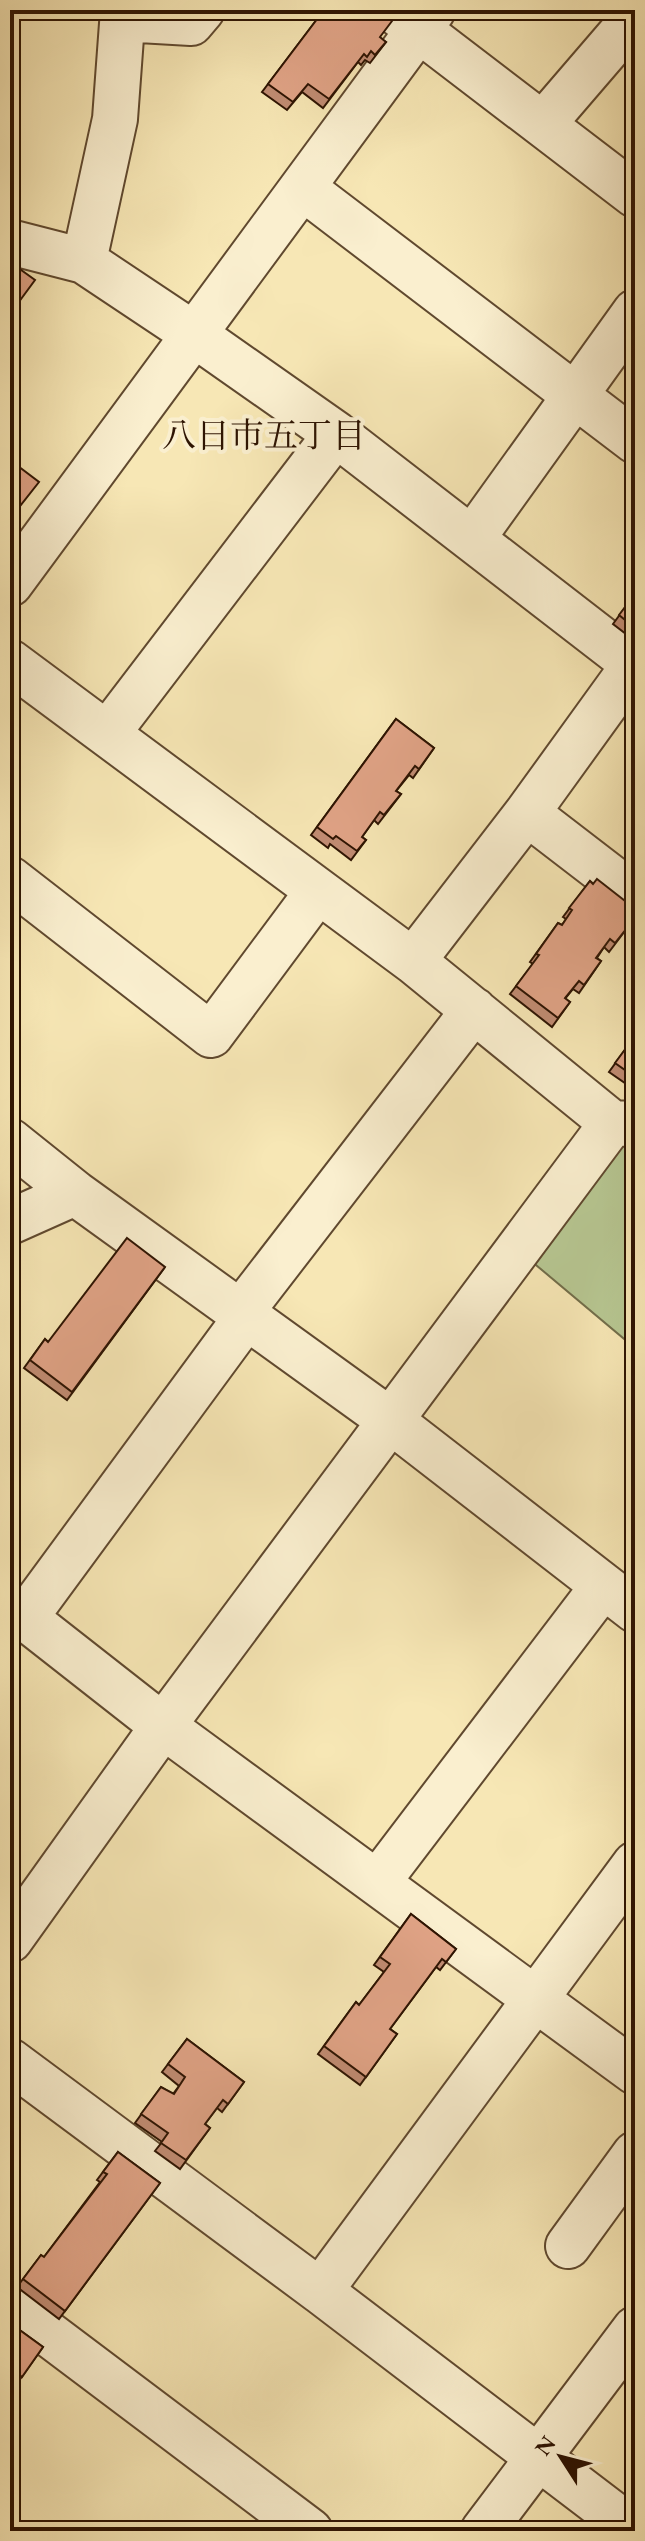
<svg xmlns="http://www.w3.org/2000/svg" width="645" height="2541" font-family="'EB Garamond','Noto Serif JP',serif">
  <style>
    .green { fill: #b7c792; stroke: #726e4a; stroke-width: 2 }
    .lines { fill: none; stroke-linecap: round; stroke-linejoin: round }
    .minor-casing { stroke: #60492f; stroke-width: 48 }
    .minor { stroke: #faefcf; stroke-width: 44 }
    .wall { fill: #c18c73; stroke: #2e1402; stroke-width: 2 }
    .building { fill: #e0a386; stroke: #2e1402; stroke-width: 2 }
    .labels { text-anchor: middle; dominant-baseline: central; stroke-width: 8; stroke-linejoin: round; paint-order: stroke }
    .neighbourhood-label { font-size: 34px; fill: #2e1402; stroke: #faefcf }
  </style>
  <rect width="100%" height="100%" fill="#f7e7b5"/>
  <filter id="stains"><feTurbulence type="fractalNoise" baseFrequency=".0025" numOctaves="4"/><feColorMatrix values="0 0 0 0 .2 0 0 0 0 .09 0 0 0 0 .02 0 0 0 .5 -.17"/></filter>
  <radialGradient id="worn" r=".72"><stop offset=".6" stop-color="#630" stop-opacity="0"/><stop offset="1" stop-color="#630" stop-opacity=".3"/></radialGradient>
  <path class="green" d="M618 1143 635 1144V1348L530 1260Z"/>
  <g class="lines">
    <g class="minor-casing">
      <path id="minor" d="M393 10 635 195
        M122 19 191 23 202 10
        M543 124 635 17
        M303 188 635 441
        M10 242 84 261 115 119 123 10
        M84 261 195 335 336 434 635 665
        M472 539 635 312
        M10 584 433 10
        M10 662 413 961 527 813 635 896
        M107 734 336 434
        M527 813 634 665
        M10 879 211 1035 318 891
        M413 961 612 1123
        M10 1141 75 1193
        M10 1222 75 1193 391 1421 635 1610
        M241 1312 474 1010
        M10 1606 163 1726 635 2072
        M25 1618 247 1316
        M377 1883 603 1586
        M10 1940 163 1726 612 1123 635 1124
        M10 2061 320 2291 635 1864
        M568 2246 635 2154
        M320 2291 635 2531
        M10 2305 310 2531
        M483 2531 635 2329"/>
    </g>
    <use href="#minor" class="minor"/>
  </g>
  <path class="wall" d="M324 10 380 38 386 42 370 63 365 60 361 65 358 62 323 108 302 92 287 110 262 92Z
    M635 594V641L613 624Z
    M396 719 434 748 413 778 409 775 396 791 401 794 378 824 374 820 362 837 366 840 351 860 330 844 328 848 311 835Z
    M635 822V833L630 830Z
    M635 840V849L631 846Z
    M590 881 634 919 609 952 604 947 597 958 601 961 579 993 573 989 565 999 570 1002 552 1027 510 994 533 964 530 962 558 923 562 925 566 919 563 917Z
    M635 1036V1090L609 1072Z
    M165 1267 67 1400 24 1368 45 1339 48 1342Z
    M411 1914 456 1949 440 1970 436 1967 390 2029 397 2034 360 2085 318 2054 356 2002 359 2005 384 1972 374 1965Z
    M187 2039 244 2082 222 2112 217 2108 205 2124 210 2128 180 2169 155 2151 162 2142 135 2123 161 2087 173 2094 179 2086 162 2072Z
    M118 2152 160 2183 59 2319 17 2287 41 2255 44 2257 100 2182 97 2180Z
    M10 2323 43 2347 16 2385 10 2381Z"/>
  <path class="building" d="M324 10H378L392 21 380 37 386 42 375 55 371 51 367 57 364 54 329 99 308 84 293 102 268 84Z
    M10 262 35 280 10 314Z
    M10 460 39 482 13 515 10 513Z
    M635 594V628L619 615Z
    M396 719 434 748 419 769 415 766 396 791 401 794 384 815 380 812 362 837 366 840 357 851 336 836 333 839 317 827Z
    M597 879 634 908 629 915 634 919 615 943 610 939 596 958 601 961 584 985 579 981 565 998 570 1002 558 1018 516 986 539 955 536 954 558 923 562 925 572 910 569 908 590 881 593 884Z
    M635 1036V1077L615 1063Z
    M127 1238 165 1267 72 1392 30 1360 45 1339 48 1342Z
    M411 1914 456 1949 446 1962 442 1959 390 2029 397 2034 366 2077 324 2046 356 2002 359 2005 390 1964 380 1957Z
    M187 2039 244 2082 228 2104 223 2100 205 2124 210 2128 186 2160 161 2143 168 2133 141 2114 161 2087 174 2094 185 2077 168 2064Z
    M118 2152 160 2183 65 2311 23 2279 41 2255 44 2257 107 2174 103 2172Z
    M10 2323 43 2347 22 2377 10 2368Z"/>
  <g class="labels">
    <g class="neighbourhood-label">
      <text x="264" y="435">八日市五丁目</text>
    </g>
  </g>
  <rect width="645" height="2541" fill="none" stroke="#f7e7b5" stroke-width="40"/>
  <rect x="12" y="12" width="621" height="2517" fill="none" stroke="#2e1402" stroke-width="4"/>
  <rect x="20" y="20" width="605" height="2501" fill="none" stroke="#2e1402" stroke-width="2"/>
  <g transform="translate(561 2457) rotate(306)" stroke="#faefcf" stroke-width="6" paint-order="stroke">
  <path d="M0-6L14 30L0 20L-14 30Z" fill="#2e1402"/>
  <text y="-12" font-size="22" font-weight="bold" text-anchor="middle" fill="#2e1402">N</text>
  </g>
  <rect width="100%" height="100%" filter="url(#stains)"/>
  <rect width="100%" height="100%" fill="url(#worn)"/>
</svg>
